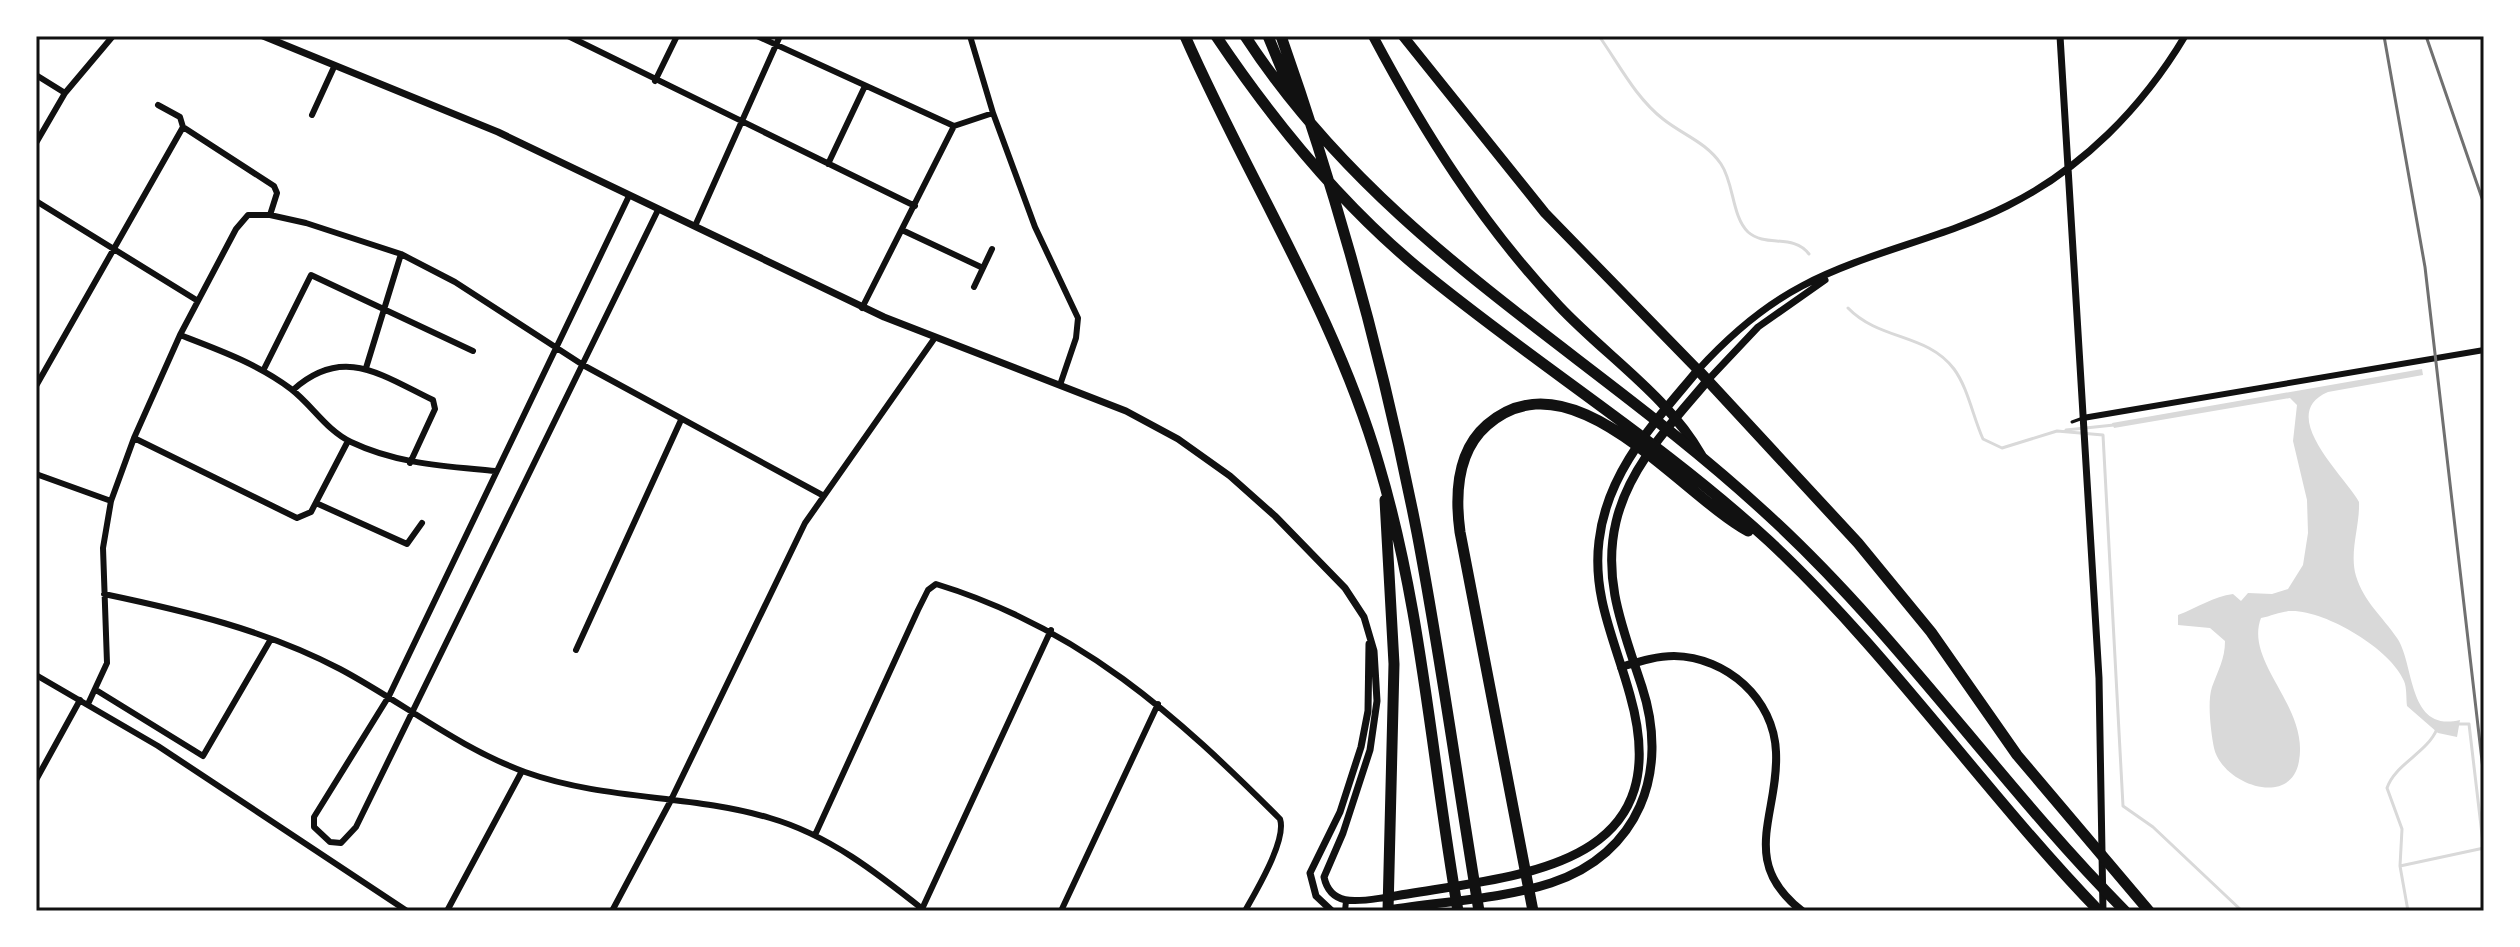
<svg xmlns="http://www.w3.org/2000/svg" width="2520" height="947" font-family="Poppins,sans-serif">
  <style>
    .water { fill: #d9d9d9 }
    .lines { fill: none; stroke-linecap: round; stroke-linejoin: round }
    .stream { stroke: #d9d9d9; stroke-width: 3 }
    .service { stroke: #111; stroke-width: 3 }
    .minor { stroke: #111; stroke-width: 6 }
    .tertiary { stroke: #111; stroke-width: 7 }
    .secondary { stroke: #111; stroke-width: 8 }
    .primary { stroke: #111; stroke-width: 9 }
    .trunk { stroke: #111; stroke-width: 10 }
    .motorway { stroke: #111; stroke-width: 11 }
    .rail { stroke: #707070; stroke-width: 3 }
    .neatline { fill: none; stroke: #111; stroke-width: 3 }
  </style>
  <rect width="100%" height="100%" fill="#fff"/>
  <path class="water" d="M2422 369 2423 375 2328 392C2275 414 2346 477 2359 502 2360 526 2349 552 2356 576 2364 602 2382 616 2397 638 2415 664 2407 733 2460 720L2457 737 2438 733 2407 706C2406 698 2407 688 2404 681 2391 649 2325 610 2291 611 2282 611 2271 616 2261 618 2244 662 2309 706 2299 761 2291 809 2222 784 2214 748 2211 733 2207 702 2212 687 2218 670 2225 659 2225 641L2210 628 2178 625V615C2197 608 2214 596 2233 594L2241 601 2248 593 2272 594 2288 589 2303 565 2308 533 2307 500 2293 441 2297 405 2290 398 2114 428 2112 423Z"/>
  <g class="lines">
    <path class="stream" d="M1599 36C1619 64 1635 97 1663 119 1683 135 1706 142 1721 164 1734 183 1732 217 1748 232 1766 248 1793 233 1809 254
      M1848 308C1880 341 1927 333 1954 369 1968 388 1973 417 1983 439L2002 448 2057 431 2103 435 2123 806 2153 827 2242 911
      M2066 430 2114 425
      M2458 724H2469L2483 843
      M2400 866 2402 829 2387 788C2395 764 2427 753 2437 729
      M2408 911 2400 866 2484 848"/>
    <path class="service" d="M2072 422 2083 418"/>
    <path class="minor" d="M568 36 915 206
      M757 36 954 126
      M970 36 993 113 1035 227 1078 318 1076 338 1060 385
      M36 75 65 93
      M655 81 677 36
      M158 105 180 117 183 127 274 186 277 193 270 215
      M312 115 334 67
      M36 143 65 93 113 36
      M828 164 865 86
      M629 196 389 696 314 817V827L330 842 341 843 356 827 658 210
      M36 201 198 301
      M695 226 780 36
      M902 230 983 268
      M974 287 992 249
      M862 308 954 126 993 113
      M180 335C219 350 258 364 291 389 312 405 326 430 351 442 397 464 445 466 495 471
      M366 368 401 254
      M263 371 311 275 473 351
      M36 386 183 127
      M293 390C343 345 381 375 433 400L435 409 410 463
      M2083 418 2484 350
      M134 438 297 518 311 512 348 441
      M36 474 111 501
      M316 503 407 544 422 523
      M104 594C185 611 266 630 340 669 402 702 459 748 525 772 606 801 690 794 770 818 829 835 877 873 925 911
      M576 650 681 420
      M36 675 158 746 407 911
      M96 690 203 756 271 639
      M88 704 107 663 103 548 111 501 134 438 180 335 236 229 248 215H270L306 223 401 254 455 282 583 365 824 496
      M36 780 80 700
      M815 835 918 610 928 590 936 584C1080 628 1176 715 1280 819 1287 840 1256 891 1245 911
      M922 909 1051 630
      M447 911 522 771
      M612 911 670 802 805 523 934 339
      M1061 911 1158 704
      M1345 911 1346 901"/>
    <path class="tertiary" d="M263 36 498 132 884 317 1126 411 1178 439 1230 476 1275 516 1345 588 1364 617 1374 651 1377 701 1370 750 1343 833 1324 877C1331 910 1364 900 1389 897
      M2060 36 2099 678 2103 911
      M1698 370C1728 337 1762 307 1802 286 1866 252 1941 239 2007 206 2082 169 2142 108 2185 36
      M1708 380 1758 327 1825 280
      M1332 911 1316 896 1310 873 1340 812 1361 747 1368 711 1369 644"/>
    <path class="secondary" d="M1621 667C1638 662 1656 656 1674 656 1727 657 1774 699 1776 752 1779 815 1738 861 1802 911"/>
    <path class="primary" d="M1389 897C1510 875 1681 874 1630 695 1616 643 1592 597 1599 541 1607 471 1655 422 1698 370
      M1388 910C1441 901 1499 900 1551 883 1639 854 1670 772 1642 687 1624 631 1602 581 1616 522 1629 466 1672 423 1708 380"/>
    <path class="trunk" d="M1373 36C1425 134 1482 224 1559 306 1605 355 1668 396 1701 455
      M1403 36 1545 213 1698 370"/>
    <path class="motorway" d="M1185 36C1248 180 1335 313 1379 465 1422 609 1432 763 1458 911
      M1216 36C1273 121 1338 201 1417 267 1532 362 1659 440 1769 541 1890 654 1984 792 2099 911
      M1245 36C1382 246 1591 351 1769 516 1900 636 2000 785 2125 911
      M1268 36 1292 94
      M1281 36C1338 198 1384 364 1417 533 1441 659 1458 785 1479 911
      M1698 370 1858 543 1931 632 2017 755 2149 911
      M1385 500 1394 664 1388 911
      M1533 911 1460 532C1455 495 1456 452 1487 425 1572 351 1679 493 1748 531"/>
    <path class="rail" d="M2384 36 2425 267 2484 778
      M2426 36 2484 204"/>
  </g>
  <rect width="2520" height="947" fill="none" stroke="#ffffff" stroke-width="76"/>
  <rect x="38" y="38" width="2444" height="871" class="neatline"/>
</svg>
